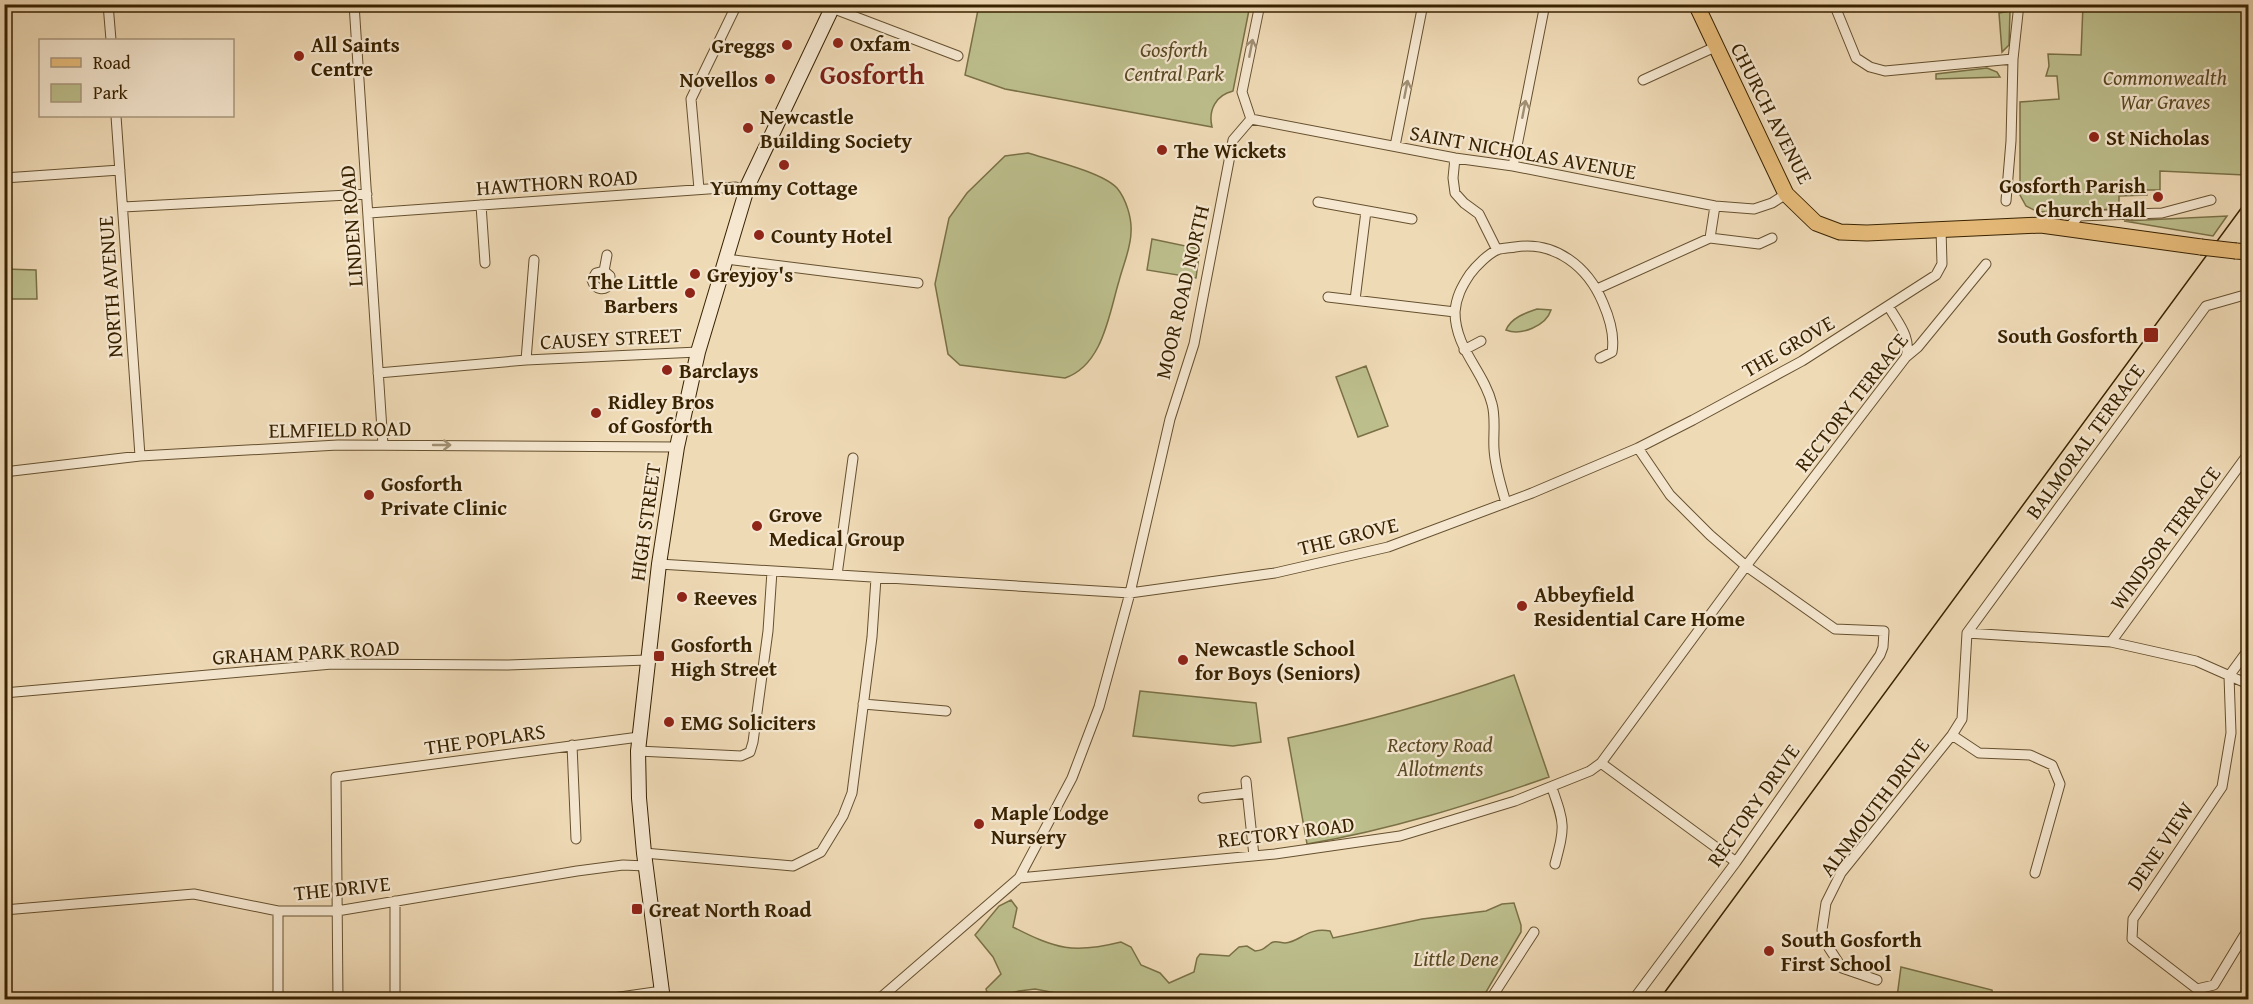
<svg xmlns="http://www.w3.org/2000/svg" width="2253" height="1004" font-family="'Gentium Book Plus',serif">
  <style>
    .green { fill: #bcbe8c; stroke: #7a7046; stroke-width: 1.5 }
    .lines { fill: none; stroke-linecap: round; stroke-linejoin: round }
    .minor-casing { stroke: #66502e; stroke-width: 11 }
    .secondary-casing { stroke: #382200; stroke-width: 16 }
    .primary-casing { stroke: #382200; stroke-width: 17 }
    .minor { stroke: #f5e7d0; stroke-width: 9 }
    .secondary { stroke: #f5e7d0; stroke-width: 14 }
    .primary { stroke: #e8bd7b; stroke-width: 15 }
    .tram { stroke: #382200; stroke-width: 1.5 }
    .primary-bridge-casing { stroke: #382200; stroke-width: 17; stroke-linecap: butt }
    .primary-bridge { stroke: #e8bd7b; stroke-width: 15 }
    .oneway { stroke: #a08e72 }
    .poi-dot { fill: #8f2418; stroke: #f5e7d0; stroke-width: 2 }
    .labels { text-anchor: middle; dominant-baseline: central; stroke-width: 4.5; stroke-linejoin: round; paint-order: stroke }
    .poi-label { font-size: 21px; font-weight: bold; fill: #382200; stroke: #f5e7d0; text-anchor: start }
    .park-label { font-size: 21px; font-style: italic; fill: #594923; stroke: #f5e7d0 }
    .street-label { font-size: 21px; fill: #382200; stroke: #f5e7d0 }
    .district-label { font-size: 27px; font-weight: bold; fill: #7a1f14; stroke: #f5e7d0 }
  </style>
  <rect width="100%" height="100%" fill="#efdab6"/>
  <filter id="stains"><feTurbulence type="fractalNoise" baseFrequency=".00333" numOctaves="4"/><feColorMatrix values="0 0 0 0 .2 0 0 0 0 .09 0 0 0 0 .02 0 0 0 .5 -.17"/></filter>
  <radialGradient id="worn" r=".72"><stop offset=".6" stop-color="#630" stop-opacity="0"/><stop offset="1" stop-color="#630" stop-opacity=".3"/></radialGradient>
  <path class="green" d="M2172 4 2248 5V171L2245 175 2160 171V190H2147V195L2119 196V209L2038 212 2026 206 2020 195V102L2059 99 2057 76H2046L2049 66 2048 54 2081 55 2083 5 2171 7Z
    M979 5V4L1250 5 1233 91C1216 95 1208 110 1212 127L1005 89 965 75Z
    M2010 11 2009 45 2002 52 1999 13Z
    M1987 68 1997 72 2000 77 1936 79V74Z
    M1028 153C1050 160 1102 172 1117 188 1126 199 1132 218 1131 232 1131 248 1123 265 1119 281 1109 314 1103 365 1065 378L960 365 948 354 935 284 949 218 967 193 1005 156Z
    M2227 216 2213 236 2124 221Z
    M1152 239 1200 249 1196 278 1147 270Z
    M5 269 36 270 37 299H5Z
    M1537 309 1551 310C1546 326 1521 336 1506 330 1511 318 1525 313 1537 309Z
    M1366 366 1388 426 1358 437 1336 377Z
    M1514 675 1549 777C1469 805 1390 830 1307 844L1288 738C1365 722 1440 701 1514 675Z
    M1140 691 1256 703 1261 742 1233 746 1133 736Z
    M1011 900 1017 908 1013 927C1056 949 1073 954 1121 942L1131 947 1141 965 1160 973 1169 983 1194 972 1197 958 1200 954 1229 956 1239 947 1247 946 1255 951C1264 950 1264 948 1271 943 1276 940 1280 943 1285 943 1300 942 1307 927 1330 931L1333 938 1422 919 1486 911 1502 904 1514 903 1521 925V932L1482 999 1092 1000 1035 989 1019 991 989 999 986 989 1001 974 993 957 975 935 999 906Z
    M1901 967 1992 990 1993 999H1866L1897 997Z"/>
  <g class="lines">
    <g class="minor-casing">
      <path id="minor" d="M108 4 111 40
        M354 4 383 445
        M1834 4 1856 58 1870 67 1885 71 2013 59
        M832 8 958 56
        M1643 80 1715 47
        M116 116 140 456
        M1251 119 1455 158 1513 166 1715 206 1754 209 1772 203 1786 194
        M1395 146 1423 4
        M1455 158 1453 178 1455 193 1464 203 1479 214 1497 250
        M1513 166 1545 4
        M4 178 120 170
        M699 189 691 99 737 4
        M2006 201 2011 141 2013 59 2019 4
        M1318 202 1412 219
        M481 205 485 263
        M123 207 367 194
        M369 213 736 187 746 191
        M2069 227 2079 216 2162 213 2211 200
        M1710 238 1715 206
        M726 259 918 283
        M604 271 610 276V283C605 292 595 290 592 280L596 273 604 271 607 255
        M1597 289 1710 238 1759 244 1772 238
        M1328 297 1455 312
        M1355 300 1366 211
        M1889 307C1898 323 1912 338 1906 357
        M1464 350 1481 341
        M526 360 534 260
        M378 373 526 360 698 352
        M4 472 140 456 338 445 677 447
        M1506 503C1501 485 1495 468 1494 449 1493 435 1496 418 1492 404 1484 371 1455 349 1455 312 1456 297 1462 286 1470 274 1476 266 1488 254 1497 250 1502 248 1510 248 1515 247 1556 241 1588 267 1603 303 1610 319 1615 335 1612 352L1600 358
        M659 564 1130 593 1275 573 1388 547 1532 493 1638 448 1693 420 1802 361 1936 275 1942 264 1941 229
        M837 575 853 458
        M1967 633 2206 306 2248 294
        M1967 633 2111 642 2196 661 2248 684
        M2111 642 2248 454
        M2248 650 2229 676 2231 733 2222 787 2133 919 2132 939 2197 989 2214 985 2248 929
        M4 693 332 664 507 665 647 660
        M863 704 946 711
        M1952 735 1979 753 2030 755 2052 765 2060 784 2035 873
        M572 745 576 839
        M638 751 741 756 750 752 753 742 768 631 772 571
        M1601 763 1736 862
        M1246 781 1254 856
        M1552 788C1565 825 1565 826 1555 864
        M1203 798 1247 793
        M644 853 793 866 821 852 843 816 852 793 872 637 876 578
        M1019 878 1275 854 1400 836 1515 801 1590 771 1601 763 1746 566 1906 357 1918 347 1986 264
        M395 901V1000
        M4 910 194 894 278 911H337L577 871 623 865 646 866
        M278 911V1000
        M1877 980 1842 968 1829 948 1822 930 1826 903 1841 873 1952 735 1962 719 1967 633
        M338 1000 336 777 639 737
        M599 1000 662 991
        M878 1000 1019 878 1072 778 1099 707 1130 593 1170 419 1194 344 1233 140 1251 119 1242 92 1260 4
        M1490 1000 1534 932
        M1633 1000 1736 862 1880 655 1883 647 1884 631 1835 629 1746 566 1710 535 1670 495 1638 448"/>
    </g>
    <g class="secondary-casing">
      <path id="secondary" d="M663 1000 644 853 639 798 638 751 659 564 677 447 698 352 748 185 834 4"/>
    </g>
    <g class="primary-casing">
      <path id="primary" d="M1696 4 1786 194 1816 223 1840 232 1867 233 2041 225 2201 247
        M2236 251 2248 252"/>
    </g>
    <use href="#minor" class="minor"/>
    <use href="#secondary" class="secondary"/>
    <use href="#primary" class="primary"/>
    <path class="tram" d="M1659 1000 2248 199"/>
    <g class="primary-bridge-casing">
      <path id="primary-bridge" d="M2201 247 2236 251"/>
    </g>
    <use href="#primary-bridge" class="primary-bridge"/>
  </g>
  <defs><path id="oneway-shaft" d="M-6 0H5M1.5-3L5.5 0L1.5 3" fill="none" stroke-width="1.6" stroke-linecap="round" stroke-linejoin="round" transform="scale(1.5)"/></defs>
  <g class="oneway">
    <use href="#oneway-shaft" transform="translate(1251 48) rotate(-79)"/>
    <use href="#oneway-shaft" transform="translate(1406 89) rotate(-79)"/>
    <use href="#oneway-shaft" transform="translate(1524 109) rotate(-79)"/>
    <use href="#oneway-shaft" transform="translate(442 445)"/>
  </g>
  <g class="poi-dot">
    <circle cx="838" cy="43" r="6"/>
    <circle cx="787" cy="45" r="6"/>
    <circle cx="299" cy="56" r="6"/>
    <circle cx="770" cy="79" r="6"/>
    <circle cx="748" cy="128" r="6"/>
    <circle cx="2094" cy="137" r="6"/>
    <circle cx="1162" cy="150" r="6"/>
    <circle cx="784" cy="165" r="6"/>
    <circle cx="2158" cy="197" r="6"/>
    <circle cx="759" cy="235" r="6"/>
    <circle cx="695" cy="274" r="6"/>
    <circle cx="690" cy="293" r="6"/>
    <rect x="2143" y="327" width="16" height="16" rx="3"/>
    <circle cx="667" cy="370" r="6"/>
    <circle cx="596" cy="413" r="6"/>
    <circle cx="369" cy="495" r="6"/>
    <circle cx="757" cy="526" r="6"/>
    <circle cx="682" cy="597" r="6"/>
    <circle cx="1522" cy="606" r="6"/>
    <rect x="653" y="650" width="12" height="12" rx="3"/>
    <circle cx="1183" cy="660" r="6"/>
    <circle cx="669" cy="722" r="6"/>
    <circle cx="979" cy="824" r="6"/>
    <rect x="631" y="903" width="12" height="12" rx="3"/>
    <circle cx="1769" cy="951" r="6"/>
  </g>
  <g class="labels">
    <g class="poi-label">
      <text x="850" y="43">Oxfam</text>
      <text x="311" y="44">All Saints<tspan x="311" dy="24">Centre</tspan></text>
      <text x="775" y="45" text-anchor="end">Greggs</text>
      <text x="758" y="79" text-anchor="end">Novellos</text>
      <text x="760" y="116">Newcastle<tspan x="760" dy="24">Building Society</tspan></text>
      <text x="2106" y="137">St Nicholas</text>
      <text x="1174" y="150">The Wickets</text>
      <text x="2146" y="185" text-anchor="end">Gosforth Parish<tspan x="2146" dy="24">Church Hall</tspan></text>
      <text x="784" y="187" text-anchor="middle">Yummy Cottage</text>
      <text x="771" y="235">County Hotel</text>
      <text x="707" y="274">Greyjoy's</text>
      <text x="678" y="281" text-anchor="end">The Little<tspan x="678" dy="24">Barbers</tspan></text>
      <text x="2138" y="335" text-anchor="end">South Gosforth</text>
      <text x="679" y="370">Barclays</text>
      <text x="608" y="401">Ridley Bros<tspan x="608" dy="24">of Gosforth</tspan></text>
      <text x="381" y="483">Gosforth<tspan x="381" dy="24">Private Clinic</tspan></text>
      <text x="769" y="514">Grove<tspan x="769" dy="24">Medical Group</tspan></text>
      <text x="1534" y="594">Abbeyfield<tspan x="1534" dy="24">Residential Care Home</tspan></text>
      <text x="694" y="597">Reeves</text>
      <text x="671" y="644">Gosforth<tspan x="671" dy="24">High Street</tspan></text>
      <text x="1195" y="648">Newcastle School<tspan x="1195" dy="24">for Boys (Seniors)</tspan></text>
      <text x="681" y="722">EMG Soliciters</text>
      <text x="991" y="812">Maple Lodge<tspan x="991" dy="24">Nursery</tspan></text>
      <text x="649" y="909">Great North Road</text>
      <text x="1781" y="939">South Gosforth<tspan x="1781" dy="24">First School</tspan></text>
    </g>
    <g class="park-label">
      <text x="1174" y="49">Gosforth<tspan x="1174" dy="24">Central Park</tspan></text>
      <text x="2165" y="77">Commonwealth<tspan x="2165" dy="24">War Graves</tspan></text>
      <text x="1440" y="744">Rectory Road<tspan x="1440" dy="24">Allotments</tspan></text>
      <text x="1456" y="958">Little Dene</text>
    </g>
    <g class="street-label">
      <text transform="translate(1772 113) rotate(63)">CHURCH AVENUE</text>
      <text transform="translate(1523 152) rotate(10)">SAINT NICHOLAS AVENUE</text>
      <text transform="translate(557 182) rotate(-4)">HAWTHORN ROAD</text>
      <text transform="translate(351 226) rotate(-94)">LINDEN ROAD</text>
      <text transform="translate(110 287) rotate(-94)">NORTH AVENUE</text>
      <text transform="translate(1182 292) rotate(-77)">MOOR ROAD NORTH</text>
      <text transform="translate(611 338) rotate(-3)">CAUSEY STREET</text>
      <text transform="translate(1788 346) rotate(-30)">THE GROVE</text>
      <text transform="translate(1851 402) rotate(-52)">RECTORY TERRACE</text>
      <text transform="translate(340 429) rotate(-1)">ELMFIELD ROAD</text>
      <text transform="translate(2085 441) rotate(-54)">BALMORAL TERRACE</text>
      <text transform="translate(645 522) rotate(-82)">HIGH STREET</text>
      <text transform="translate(1348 536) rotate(-14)">THE GROVE</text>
      <text transform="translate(2165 538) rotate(-54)">WINDSOR TERRACE</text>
      <text transform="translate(306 652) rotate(-3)">GRAHAM PARK ROAD</text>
      <text transform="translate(485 739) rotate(-8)">THE POPLARS</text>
      <text transform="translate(1753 805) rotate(-55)">RECTORY DRIVE</text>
      <text transform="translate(1874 807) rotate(-53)">ALNMOUTH DRIVE</text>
      <text transform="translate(1286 832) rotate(-7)">RECTORY ROAD</text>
      <text transform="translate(2160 846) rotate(-56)">DENE VIEW</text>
      <text transform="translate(342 888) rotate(-6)">THE DRIVE</text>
    </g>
    <g class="district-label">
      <text x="872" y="74">Gosforth</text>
    </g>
  </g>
  <rect width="2253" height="1004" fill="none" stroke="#efdab6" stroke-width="24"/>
  <rect x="6" y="6" width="2241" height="992" fill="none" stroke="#382200" stroke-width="3"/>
  <rect x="12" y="12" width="2229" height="980" fill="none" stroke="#382200" stroke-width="1.5"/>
  <rect x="39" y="39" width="195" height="78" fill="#f5e7d0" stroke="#a9987d" stroke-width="1.5"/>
  <rect x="51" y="58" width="30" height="9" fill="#e8bd7b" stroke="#a9987d" stroke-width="1.5"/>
  <text x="93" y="69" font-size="18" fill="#382200">Road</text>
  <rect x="51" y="84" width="30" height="18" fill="#bcbe8c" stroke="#a9987d" stroke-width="1.5"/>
  <text x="93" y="99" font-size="18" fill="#382200">Park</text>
  <rect width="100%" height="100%" filter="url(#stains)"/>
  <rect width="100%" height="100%" fill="url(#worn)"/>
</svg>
